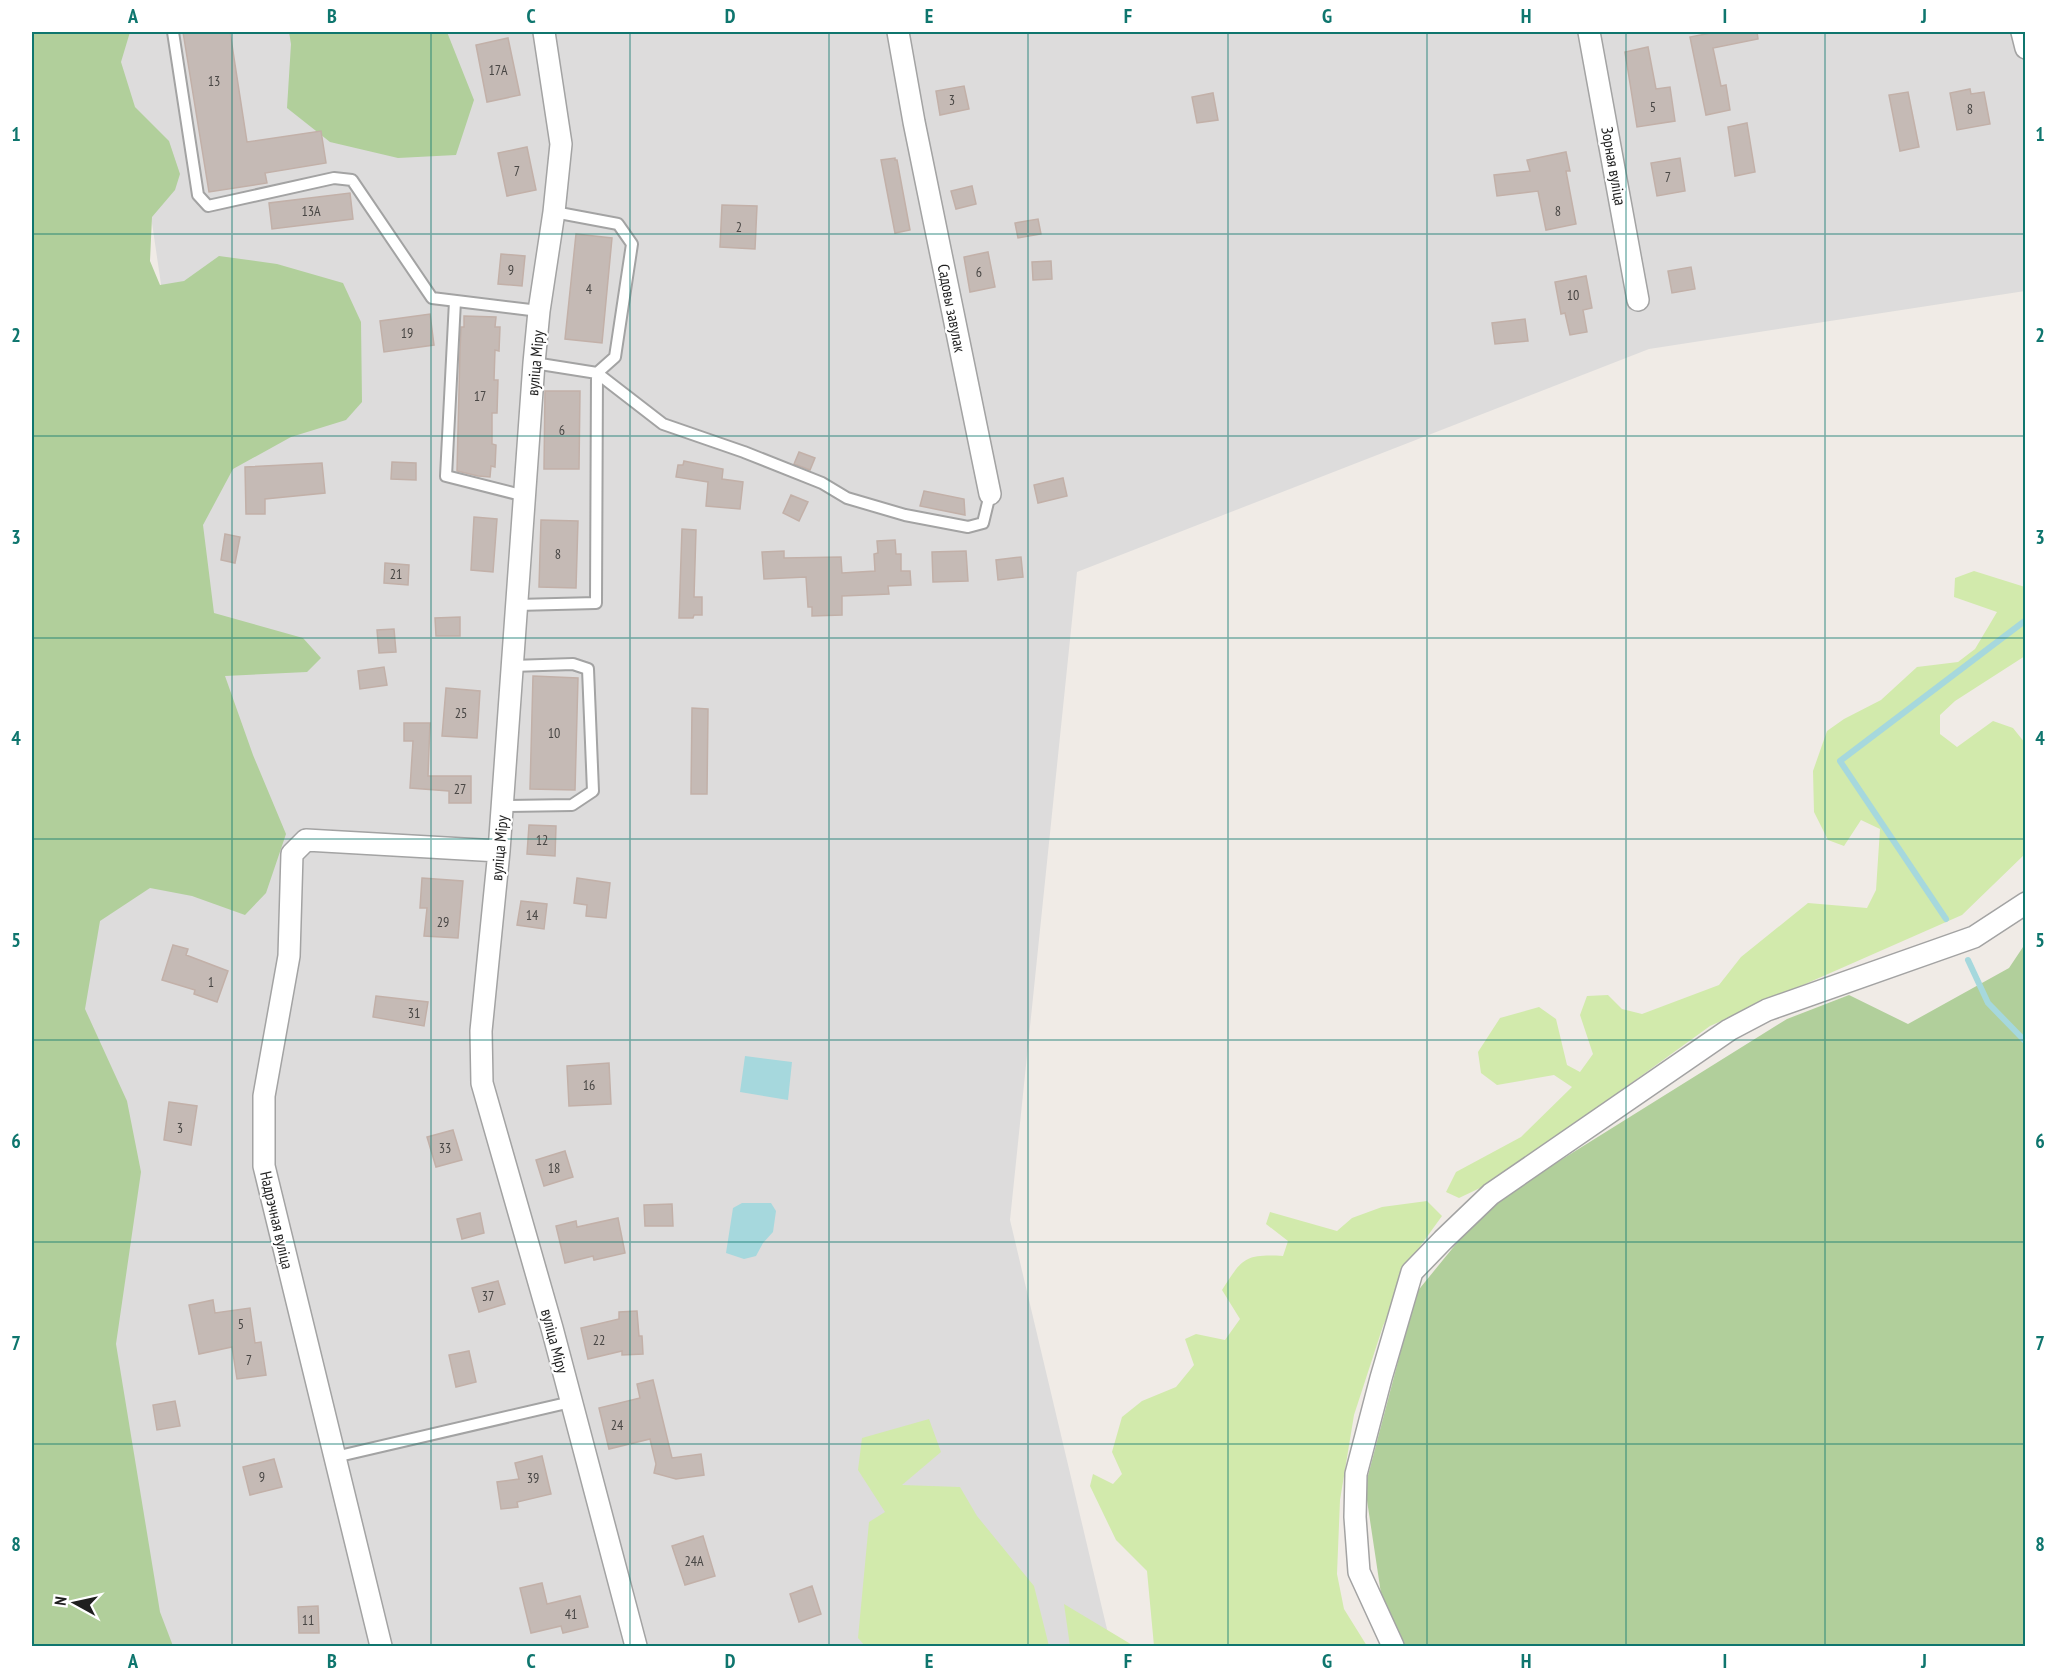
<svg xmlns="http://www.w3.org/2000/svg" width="2057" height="1678" font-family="'PT Sans Narrow',sans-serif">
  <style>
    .residential { fill: #dddcdc }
    .grass { fill: #d2eaac }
    .forest { fill: #b1cf9b }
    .water { fill: #a6d8dd }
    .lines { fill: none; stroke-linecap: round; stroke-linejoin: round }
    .stream { stroke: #a6d8dd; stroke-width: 6 }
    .building { fill: #c5bab5; stroke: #c2b0a8; stroke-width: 1.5 }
    .service-casing { stroke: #a3a3a3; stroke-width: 14 }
    .minor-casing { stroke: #a3a3a3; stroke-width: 24 }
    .service { stroke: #fff; stroke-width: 10 }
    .minor { stroke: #fff; stroke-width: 21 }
    .grid { fill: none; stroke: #0f766e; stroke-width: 1.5; stroke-opacity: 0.55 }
    .labels { text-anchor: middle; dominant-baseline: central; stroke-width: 4.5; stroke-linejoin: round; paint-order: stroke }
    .number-label { font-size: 14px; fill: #484644 }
    .street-label { font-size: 16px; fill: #1f1f1f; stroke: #fff }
    .neatline { fill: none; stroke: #0f766e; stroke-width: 2 }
    .grid-label { font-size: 20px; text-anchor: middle; font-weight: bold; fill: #0f766e }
  </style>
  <rect width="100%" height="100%" fill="#f0ebe6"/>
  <path class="residential" d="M32 32H2025V291L1649 349 1077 572 1010 1220 1111 1646H79L32 1303V807L231 761 136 114Z"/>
  <path class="grass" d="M1974 571 2025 587V656L1955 701 1940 715V734L1957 747 1993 721 2013 728 2025 743V854L1962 915 1710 1026 1499 1179 1459 1198 1446 1192 1456 1172 1521 1137 1572 1087 1554 1075 1497 1085 1481 1073 1478 1052 1500 1018 1539 1007 1556 1019 1567 1065 1580 1072 1593 1054 1580 1015 1587 996 1608 995 1622 1009 1642 1014 1719 985 1741 957 1808 903 1867 908 1876 890 1880 829 1861 820 1844 846 1828 840 1814 812 1813 771 1827 731 1844 719 1881 700 1917 667 1958 662 1975 649 1997 612 1954 597 1955 578Z
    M1427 1201 1442 1216 1421 1245 1383 1326 1354 1415 1340 1500 1337 1574 1344 1609 1367 1646H1154L1147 1571 1116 1540 1090 1486 1093 1474 1113 1484 1122 1474 1112 1452 1122 1417 1142 1401 1176 1387 1194 1365 1185 1339 1196 1334 1225 1340 1240 1319 1222 1290C1242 1259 1244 1254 1283 1256L1288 1241 1266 1224 1270 1212 1337 1231 1352 1218 1382 1207Z
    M929 1419 941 1452 902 1485 960 1487 977 1516 1034 1586 1049 1646H865L858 1638 869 1522 885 1512 858 1470 862 1438Z
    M1064 1604 1134 1646H1070Z"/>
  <path class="forest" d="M32 32H130L121 62 135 107 169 141 180 174 175 190 152 217 150 261 160 285 184 281 219 256 277 264 343 283 361 322 362 402 346 420 291 437 233 469 203 525 214 613 303 638 321 658 307 672 225 676 253 755 286 834 266 893 245 915 192 896 150 888 100 921 85 1009 127 1101 141 1172 116 1344 160 1612 173 1646H32Z
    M289 32H447L474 100 456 155 398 158 330 142 287 108 291 44Z
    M2025 944V1646H1403L1383 1607 1365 1487 1416 1293 1487 1206 1787 1019 1849 995 1908 1024 2009 968Z"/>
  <path class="water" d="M745 1056 792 1062 788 1100 740 1092Z
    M742 1203H771L776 1211 773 1232 763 1243 756 1256 744 1259 726 1253 733 1208Z"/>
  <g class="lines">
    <path class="stream" d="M1946 919 1840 761 2026 620
      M1968 960 1988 1003 2026 1042"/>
  </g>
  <path class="building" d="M183 32H230L247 142 321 131 326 163 265 173 267 183 209 192Z
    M1716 32H1757L1758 39 1713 48 1721 86 1726 85 1730 110 1706 115 1690 37Z
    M508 38 520 95 487 102 476 45Z
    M1648 47 1656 89 1670 87 1675 121 1637 127 1625 52Z
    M964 86 969 109 940 115 936 91Z
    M1970 89 1971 94 1984 92 1990 124 1957 130 1950 93Z
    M1908 92 1919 147 1900 151 1889 95Z
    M1213 93 1218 120 1197 123 1192 97Z
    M1747 123 1755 172 1735 176 1728 127Z
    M527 147 536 190 507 196 498 153Z
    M1566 152 1570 171H1566L1576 224 1546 230 1538 191 1497 196 1494 175 1530 171 1527 160Z
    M895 158V160H897L910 230 895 233 881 160Z
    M1680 158 1685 191 1657 196 1651 163Z
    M972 186 976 204 956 209 951 191Z
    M350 193 353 219 272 229 269 203Z
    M722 205 757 206 755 249 720 247Z
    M1038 219 1041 234 1018 238 1015 223Z
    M576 234 612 238 602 343 565 339Z
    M988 252 995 287 970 292 964 257Z
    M501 254 525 256 522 286 498 284Z
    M1051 261 1052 279 1033 280 1032 262Z
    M1691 267 1695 289 1672 293 1668 271Z
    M1586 276 1592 308 1583 310 1587 332 1570 335 1565 313 1561 314 1555 282Z
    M430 314 434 345 384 352 380 321Z
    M464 316 496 317 495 327H500L499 351 495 350 494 380H498L497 413H492V444L496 445 495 467 491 466 490 477 478 476 457 471 460 351 461 327H464Z
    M1525 319 1528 341 1495 344 1492 323Z
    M545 391H580L579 469H544Z
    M799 452 815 458 810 470 794 464Z
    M684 461 723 469 722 479 743 482 740 509 706 506 708 482 676 477 678 465H683Z
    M392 462 416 463V480L391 479Z
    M322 463 325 493 265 499V514H246L245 467Z
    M1063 478 1067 496 1038 503 1034 485Z
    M924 491 964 499 965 515 920 506Z
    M791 495 808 502 799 521 783 513Z
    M474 517 497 519 493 572 471 570Z
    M541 520 578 521 576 588 539 587Z
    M682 529 696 530 694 597H702V615H694L693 618H679Z
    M225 534 240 537 235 563 221 560Z
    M895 540 896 554H901V571H910L911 585 888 586 889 594 842 596V615L812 616V607H808L806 577 764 579 762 552 784 551V558L841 557 842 573 875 571 874 554 878 553 877 541Z
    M966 551 968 581 933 582 932 552Z
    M1021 557 1023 577 998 580 996 560Z
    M385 563 409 565 408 585 384 583Z
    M460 617V636H436L435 618Z
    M394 629 396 652 379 653 377 630Z
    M384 667 387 685 360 689 358 671Z
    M533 676 578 678 575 790 530 789Z
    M446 688 480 691 477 738 442 736Z
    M692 708 708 709 707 794H691Z
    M404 723H430L428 776H471V803H449V791L410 788 413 741H404Z
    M529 825 556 826 555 856 527 854Z
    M422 878 463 881 458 938 424 936 427 908H420Z
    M577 878 610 883 606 918 586 916 587 905 574 903Z
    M521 901 547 904 544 929 517 925Z
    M173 945 188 949 186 955 228 971 217 1002 194 994 195 990 162 980Z
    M376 996 428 1002 424 1026 373 1017Z
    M609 1063 611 1104 569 1106 567 1066Z
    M169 1102 197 1106 191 1145 164 1140Z
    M453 1130 462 1160 436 1167 427 1137Z
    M565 1151 573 1177 544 1186 536 1160Z
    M672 1204 673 1226H645L644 1205Z
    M480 1213 484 1233 462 1239 457 1219Z
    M618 1218 625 1253 594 1260 593 1256 565 1263 556 1226 576 1221 577 1227Z
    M498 1281 505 1304 479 1312 472 1288Z
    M213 1300 215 1313 250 1308 255 1343 261 1342 266 1375 237 1379 232 1347 199 1354 189 1305Z
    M637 1311 639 1336H642L643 1354 622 1355V1351L588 1359 581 1328 619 1319V1312Z
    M469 1351 476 1382 456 1387 449 1355Z
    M653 1380 672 1458 701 1454 704 1475 676 1479 654 1473 656 1464 650 1439 609 1449 599 1408 640 1398 637 1384Z
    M175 1401 180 1426 157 1430 153 1405Z
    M542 1456 551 1494 517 1502 518 1507 501 1509 497 1482 519 1479 515 1463Z
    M274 1459 282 1487 250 1495 243 1467Z
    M703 1536 715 1576 685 1585 672 1546Z
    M542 1583 547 1604 580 1596 588 1627 563 1633 561 1626 531 1633 520 1588Z
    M812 1586 821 1614 799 1622 790 1594Z
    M318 1606 319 1633H299L298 1607Z"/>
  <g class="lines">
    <g class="service-casing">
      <path id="service" d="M173 32 198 195 208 206 334 178 352 180 432 298 539 311
        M455 301 446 476 525 496
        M534 363 597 373 615 357 632 244 618 224 554 212
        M597 373 663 424 744 452 822 483 847 498 905 515 968 527 983 523 990 494
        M517 605 596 603 597 373
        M502 806 572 805 593 791 588 669 573 664 512 666
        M335 1457 571 1402"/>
    </g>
    <g class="minor-casing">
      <path id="minor" d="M544 32 561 144 554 212 539 311 534 363 499 851 481 1031 482 1083 552 1328 636 1646
        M898 32 914 122 990 494
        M1589 32 1638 300
        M2022 32 2026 48
        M381 1646 264 1166V1096L289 956 292 854 306 840 499 851
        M1393 1646 1359 1572 1355 1517 1356 1474 1381 1378 1412 1272 1443 1240 1491 1194 1729 1030 1767 1010 1974 937 2026 903"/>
    </g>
    <use href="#service" class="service"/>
    <use href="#minor" class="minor"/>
  </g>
  <path class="grid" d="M232 32V1646M431 32V1646M630 32V1646M829 32V1646M1028 32V1646M1228 32V1646M1427 32V1646M1626 32V1646M1825 32V1646M32 234H2026M32 436H2026M32 638H2026M32 839H2026M32 1040H2026M32 1242H2026M32 1444H2026"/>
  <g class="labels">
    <g class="number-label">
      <text x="498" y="70">17А</text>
      <text x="214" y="81">13</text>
      <text x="952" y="100">3</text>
      <text x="1653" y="107">5</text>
      <text x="1970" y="109">8</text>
      <text x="517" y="171">7</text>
      <text x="1668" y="177">7</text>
      <text x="311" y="211">13А</text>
      <text x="1558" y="211">8</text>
      <text x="739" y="227">2</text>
      <text x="511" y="270">9</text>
      <text x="979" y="272">6</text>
      <text x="589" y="289">4</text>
      <text x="1573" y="295">10</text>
      <text x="407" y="333">19</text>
      <text x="480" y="396">17</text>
      <text x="562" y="430">6</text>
      <text x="558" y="554">8</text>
      <text x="396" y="574">21</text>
      <text x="461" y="713">25</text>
      <text x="554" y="733">10</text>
      <text x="460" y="789">27</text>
      <text x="542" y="840">12</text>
      <text x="532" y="915">14</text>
      <text x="443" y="922">29</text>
      <text x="211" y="982">1</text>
      <text x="414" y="1013">31</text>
      <text x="589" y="1085">16</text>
      <text x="180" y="1128">3</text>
      <text x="445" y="1148">33</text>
      <text x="554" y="1168">18</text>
      <text x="488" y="1296">37</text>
      <text x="241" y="1324">5</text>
      <text x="599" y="1340">22</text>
      <text x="249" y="1360">7</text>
      <text x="617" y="1425">24</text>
      <text x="262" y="1477">9</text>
      <text x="533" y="1478">39</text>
      <text x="694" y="1561">24А</text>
      <text x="571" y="1614">41</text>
      <text x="308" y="1620">11</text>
    </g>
    <g class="street-label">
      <text transform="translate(1614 166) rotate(80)">Зорная вуліца</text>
      <text transform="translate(952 308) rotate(79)">Садовы завулак</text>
      <text transform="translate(535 363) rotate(-85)">вуліца Міру</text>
      <text transform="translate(499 848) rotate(-85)">вуліца Міру</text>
      <text transform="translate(277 1220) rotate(77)">Надрэчная вуліца</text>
      <text transform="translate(555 1341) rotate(75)">вуліца Міру</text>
    </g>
  </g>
  <rect width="2057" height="1678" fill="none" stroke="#ffffff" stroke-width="66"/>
  <g transform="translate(75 1603) rotate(278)" stroke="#ffffff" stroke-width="4.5" paint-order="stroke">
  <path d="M0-4.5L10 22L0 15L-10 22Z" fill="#1f1f1f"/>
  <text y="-9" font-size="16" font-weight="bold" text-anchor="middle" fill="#1f1f1f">N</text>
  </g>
  <rect x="33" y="33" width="1991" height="1612" class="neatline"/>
  <g class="grid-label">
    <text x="133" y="23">A</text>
    <text x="332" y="23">B</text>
    <text x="531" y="23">C</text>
    <text x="730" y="23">D</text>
    <text x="929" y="23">E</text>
    <text x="1128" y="23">F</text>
    <text x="1327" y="23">G</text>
    <text x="1526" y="23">H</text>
    <text x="1725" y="23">I</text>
    <text x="1924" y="23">J</text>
    <text x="16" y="141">1</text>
    <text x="2040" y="141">1</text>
    <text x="16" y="342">2</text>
    <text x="2040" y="342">2</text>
    <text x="16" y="544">3</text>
    <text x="2040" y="544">3</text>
    <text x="16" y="745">4</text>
    <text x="2040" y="745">4</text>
    <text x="16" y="947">5</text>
    <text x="2040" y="947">5</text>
    <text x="16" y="1148">6</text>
    <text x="2040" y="1148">6</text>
    <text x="16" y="1350">7</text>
    <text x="2040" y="1350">7</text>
    <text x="16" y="1551">8</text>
    <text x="2040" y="1551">8</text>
    <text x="133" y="1668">A</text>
    <text x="332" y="1668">B</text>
    <text x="531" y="1668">C</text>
    <text x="730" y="1668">D</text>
    <text x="929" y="1668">E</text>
    <text x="1128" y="1668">F</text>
    <text x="1327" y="1668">G</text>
    <text x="1526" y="1668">H</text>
    <text x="1725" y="1668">I</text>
    <text x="1924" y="1668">J</text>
  </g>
</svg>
